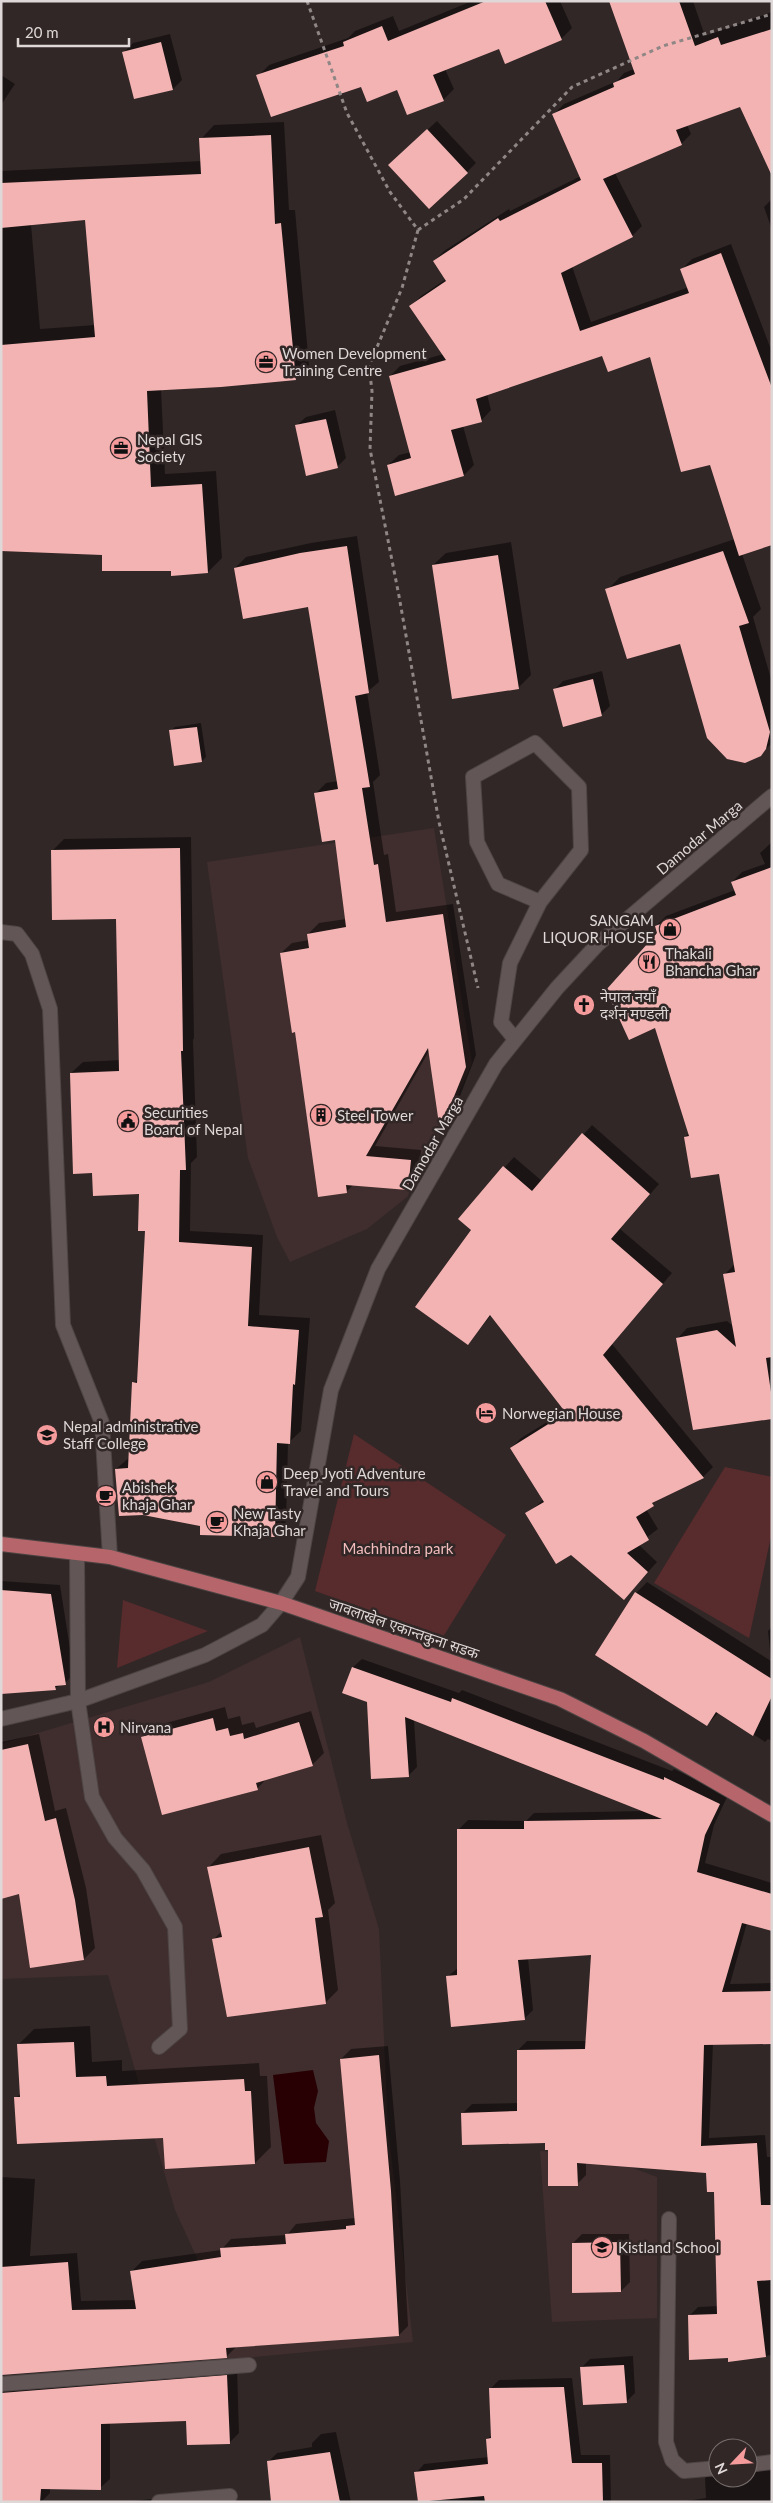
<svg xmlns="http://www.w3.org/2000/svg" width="773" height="2503" font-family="Lato,'Noto Sans Devanagari',sans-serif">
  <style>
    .built { fill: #402e2e }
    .green { fill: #582b2d }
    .water { fill: #280003 }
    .shadow { fill: #0007; fill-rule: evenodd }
    .building { fill: #f4b3b3 }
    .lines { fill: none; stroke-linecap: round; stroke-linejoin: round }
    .service-casing { stroke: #4d4444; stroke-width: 16 }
    .minor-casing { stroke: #4d4444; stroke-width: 16 }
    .primary-casing { stroke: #4d4444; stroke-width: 16 }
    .path { stroke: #8f8686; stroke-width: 3; stroke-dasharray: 4 4; stroke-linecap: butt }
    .service { stroke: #635656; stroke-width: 14 }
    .minor { stroke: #635656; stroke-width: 14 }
    .primary { stroke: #b6666a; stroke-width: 14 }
    .labels { text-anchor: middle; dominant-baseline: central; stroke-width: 5; stroke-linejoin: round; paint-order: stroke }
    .poi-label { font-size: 15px; fill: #dfd8d8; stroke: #322727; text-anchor: start }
    .street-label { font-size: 15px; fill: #dfd8d8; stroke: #322727 }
    .park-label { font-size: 15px; fill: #f4bdbd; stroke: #322727 }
  </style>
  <rect width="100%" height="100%" fill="#322727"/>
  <path class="built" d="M434 828 472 1063 448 1119 407 1197 367 1229 290 1262 277 1237 248 1158 207 862Z
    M300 1637 347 1823 379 1929 388 2128 413 2342 202 2362V2313L197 2258 175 2210 108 1975 1 1979V1744L209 1682Z
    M540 2151 595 2154 657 2177V2318L552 2322Z"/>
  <path class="green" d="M354 1434 506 1535 443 1637 315 1591Z
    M725 1467 772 1477V1532L749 1638 654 1583Z
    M123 1600 208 1631 117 1668Z"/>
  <path class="water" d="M313 2070 318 2091 314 2108 316 2123 329 2141 326 2162 284 2164 273 2075Z"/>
  <path class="shadow" d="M472 1H560L572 28 561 39 499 47 445 69 454 89 443 100 398 89 258 76 269 65 348 38 355 31 393 16 399 31Z
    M610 1H693L705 36 772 12V173L741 105 687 125 691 134 681 144 615 173 642 226 632 236 572 266 591 322 689 287 682 269 692 259 731 244 772 352V544L742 554 761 609 753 617 772 682V743L760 755 681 642 607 590 620 577 735 539 711 463 651 355H603L487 394 491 410 481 421 463 426 474 465 464 475 388 465 399 455 411 452 390 376 400 366 444 354 411 306 421 296 446 279 434 261 444 251 509 209 510 211 581 176 554 114 564 104 617 81 624 73 634 69Z
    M170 34 182 80 173 89 135 98 124 52 133 43Z
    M1 75 15 84 1 105Z
    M437 121 476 163 467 172 399 156Z
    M284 122 289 210H295L309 365 295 379 161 389 165 474 216 471 222 558 208 572 172 570 103 554 1 549V171L202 161 201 139 214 125ZM87 219 95 325 40 329 31 224Z
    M772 199V230L764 207Z
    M335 410 346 458 337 467 296 426 306 417Z
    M357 536 379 682 367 692 380 775 373 782 384 855 388 854 396 912 453 904 476 1055 451 1119 441 1129 429 1051 375 1146 421 1150 419 1178 408 1189 353 1185 346 1192 296 1031 281 953 292 943 309 940 308 934 319 923 346 919 336 839 315 794 326 783 338 781 309 605 235 568 246 557 311 543Z
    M511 542 531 675 518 688 433 565 446 553Z
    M602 671 610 706 601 715 554 690 563 681Z
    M201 723 206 757 202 761 170 731 175 727Z
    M191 837 194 1038 193 1040 197 1157 191 1163 190 1231 263 1235 259 1315 310 1318 301 1431 288 1443 286 1524 275 1535 201 1525 116 1469 130 1457 134 1383 139 1378 147 1230 140 1193 94 1172 71 1073 83 1062 120 1060 117 918 52 851 64 839Z
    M772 842V1417L678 1338 687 1328 727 1321 734 1327 725 1274 735 1264 720 1172 685 1137 689 1133 656 926 666 916 735 890 732 882 742 872 765 864 760 853Z
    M592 1125 659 1184 620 1229 672 1273 612 1344 713 1467 703 1477 661 1497 646 1509 658 1529 638 1544 657 1562 624 1599 527 1514 544 1499 511 1448 521 1438 565 1411 492 1314 468 1344 473 1230 459 1218 514 1157 542 1181Z
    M1 1581 60 1585 74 1674 65 1683 55 1688 1 1693Z
    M647 1582 771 1661 768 1631 772 1627V1741L768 1739 765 1742 719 1712 707 1725 636 1593Z
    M362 1659 459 1693 462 1690 672 1771 674 1769 728 1795 714 1825 705 1863 772 1883V1929L747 1923 730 1984 772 1983V2021L713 2044 709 2138 765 2135 767 2157H772V2355L729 2360V2357L689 2316 698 2307 718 2306 715 2191 707 2172 586 2162V2175L577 2184 549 2149 547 2142 463 2113 472 2104 518 2103V2050L527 2041H586L592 1954 528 1958 533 2010 524 2019 447 1977 458 1968 459 1829 468 1820 526 1821 534 1813 645 1811 414 1720 417 1767 408 1776 353 1667Z
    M225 1707 228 1719 240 1716 242 1725 254 1722 256 1728 311 1711 324 1753 312 1765 267 1778 257 1789 143 1737 155 1726Z
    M39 1734 55 1811 66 1808 86 1888 95 1948 84 1959 20 1893 1 1898V1742Z
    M321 1835 335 1903 328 1910 338 1990 325 2003 214 1939 222 1931 209 1867 221 1854Z
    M90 2026 92 2062 122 2060V2071L259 2063 260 2076H267L271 2147 255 2163 16 2098 21 2093 18 2045 34 2029Z
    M388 2046 400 2181 408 2326 399 2335 236 2347 226 2357 2 2374 4 2380 237 2366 239 2433 229 2443 187 2419 110 2423V2479L100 2488H50V2493L41 2502H1V2177L35 2179 30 2256 77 2253 81 2301 136 2300 132 2271 142 2261 221 2250 231 2239 287 2235 296 2224 355 2218 341 2059 351 2049Z
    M582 2234H629L630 2282 621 2291 573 2243Z
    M633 2356 635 2393 626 2402 581 2368 590 2359Z
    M572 2378 581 2455H610L611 2502H419L416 2473 424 2464 489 2457 487 2439 492 2435 490 2389 499 2380Z
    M336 2432 351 2502H273L268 2462 277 2453 312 2447V2443L321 2434Z
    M716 2468H718V2478H748V2469H772V2502H680L706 2498 705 2478Z
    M160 2498 161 2502H133L134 2501Z"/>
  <path class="building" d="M486 1H545L562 40 505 64 499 49 433 75 444 101 407 115 397 90 367 102 361 87 271 117 256 75 344 46 343 42 382 26 388 41Z
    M609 1H679L695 46 718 37 721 45 772 29V176L740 107 676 130 682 145 603 179 633 237 561 273 580 331 689 293 680 269 721 253 772 388V545L739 556 710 465 681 472 650 357 608 372 602 356 476 399 482 422 451 430 464 476 395 496 387 465 411 458 389 376 446 360 409 306 446 281 433 261 498 218 500 221 581 180 552 114 614 87 613 83 635 74Z
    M161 42 173 90 134 99 122 52Z
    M427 129 468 173 429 209 388 165Z
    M271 135 275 224 281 223 296 380 221 387 147 391 151 487 202 484 208 573 171 576V571H102V555L1 551V345L95 337 85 220 1 228V183L201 174 199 138Z
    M326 419 338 468 306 476 295 425Z
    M347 546 369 693 355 696 370 787 362 788 374 865 378 864 386 922 443 914 466 1067 440 1131 428 1048 366 1156 411 1160 408 1190 346 1185 347 1193 318 1197 295 1032 292 1033 280 953 309 948 307 934 346 927 335 840 322 842 314 793 338 789 308 607 243 619 234 568 300 553Z
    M723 551 749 623 739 626 770 732 766 749 761 756 745 763 727 759 707 738 680 644 627 659 605 589Z
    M498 555 519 689 452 699 432 565Z
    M593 679 602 716 563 727 553 689Z
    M197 727 202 762 174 766 169 730Z
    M180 848 183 1051H181L186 1170H180L179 1242 252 1247 248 1326 299 1330 295 1385 293 1384 290 1444 277 1443 275 1537 200 1535V1526L143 1515 119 1516 115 1469 128 1468 132 1382 137 1383 145 1231H138L139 1194 93 1196 92 1173 73 1174 70 1073 119 1071 116 919 52 920 51 850Z
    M772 867V1357L766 1358 772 1399V1419L693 1430 676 1338 717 1330 736 1347 723 1274 735 1272 719 1174 691 1178 684 1137 689 1136 655 1028 629 1040 606 990 657 933 655 926 736 895 731 882Z
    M582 1133 650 1194 611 1239 663 1284 603 1355 704 1478 652 1503 654 1506 636 1517 649 1540 627 1553 648 1572 624 1600 571 1555 556 1564 525 1513 544 1502 510 1448 566 1413 490 1315 468 1345 415 1307 471 1230 458 1219 503 1166 532 1191Z
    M1 1590 51 1594 66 1685 55 1686 56 1690 1 1694Z
    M635 1592 772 1679V1696L753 1736 716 1712 707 1726 595 1655Z
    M352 1667 451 1702 452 1698 664 1780V1777L720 1804 705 1835 697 1872 772 1894V1931L742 1923 722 1992 772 1991V2044L704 2045 701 2146 757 2143 761 2205H772V2280L757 2281 766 2357 728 2362V2358L689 2360 688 2315 717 2314 714 2192H707L706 2173 577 2163 578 2186H548V2150H545V2143L462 2145 461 2113 517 2111V2050L585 2049 591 1955 518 1960 525 2020 451 2027 446 1976 457 1975V1829H524V1821L662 1819 405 1717 409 1777 371 1779 367 1702 342 1693Z
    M213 1718 216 1731 228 1728 230 1736 243 1733 244 1739 299 1722 313 1766 256 1783 258 1790 162 1815 141 1737Z
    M28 1744 45 1821 56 1818 75 1900 84 1960 30 1968 19 1894 1 1899V1750Z
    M309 1847 323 1917 315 1918 326 2004 227 2017 212 1939 222 1937 207 1867Z
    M74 2042 76 2077 106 2076 107 2086 244 2079 245 2091H251L255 2164 165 2169 163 2138 17 2144 14 2097H20L17 2044Z
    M379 2055 391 2191 399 2336 226 2348 227 2358 1 2375V2267L68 2262 72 2310 136 2309 130 2271 221 2257 220 2248 286 2244 285 2234 346 2229V2226L355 2225 340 2059Z
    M620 2242 621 2292 572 2293V2243Z
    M624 2365 627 2403 583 2405 580 2367Z
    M227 2375 230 2444 187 2445 186 2421 101 2424V2490L41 2489 40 2502H1V2393Z
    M564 2387 572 2463H602L603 2502H485L484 2496 418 2502 414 2472 488 2464 486 2439 491 2438 489 2388Z
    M330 2452 340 2502H271L267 2461Z"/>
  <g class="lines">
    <g class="service-casing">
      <path id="service" d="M1 932 17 934 32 954 50 1009 63 1325 102 1423 110 1557
        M514 1038 501 1022 510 963 540 902 581 850 579 787 535 743 473 777 477 842 498 884 540 902
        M1 2384 249 2365
        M159 2502 230 2496"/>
    </g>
    <g class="minor-casing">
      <path id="minor" d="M77 1554 78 1701 92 1797 115 1838 143 1870 175 1927 180 2029 159 2047
        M1 1719 78 1701 205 1655 262 1625 281 1603 298 1577 331 1390 378 1269 496 1064 557 988 597 945 772 796
        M669 2219 666 2442 672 2460 684 2471 718 2468
        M748 2465 772 2462"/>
    </g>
    <g class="primary-casing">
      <path id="primary" d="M1 1544 110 1557 281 1603 560 1699 644 1741 772 1815"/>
    </g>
    <path class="path" d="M307 1 347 113 390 192 418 230 402 288 369 366 372 391 370 449 399 596 439 822 478 988
      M418 230 464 199 572 87 663 46 772 14"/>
    <use href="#service" class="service"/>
    <use href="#minor" class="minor"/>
    <use href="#primary" class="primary"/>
  </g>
  <defs>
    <g id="office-disc" transform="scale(1.125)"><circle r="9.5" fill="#f59b9c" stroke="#322727"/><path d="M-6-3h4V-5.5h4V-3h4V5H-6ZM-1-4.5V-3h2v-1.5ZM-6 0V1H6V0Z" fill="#111"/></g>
    <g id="shop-disc" transform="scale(1.125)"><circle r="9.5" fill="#f59b9c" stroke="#322727"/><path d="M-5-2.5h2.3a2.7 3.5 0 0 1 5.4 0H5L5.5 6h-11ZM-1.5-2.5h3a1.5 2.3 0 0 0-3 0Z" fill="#111"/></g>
    <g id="restaurant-disc" transform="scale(1.125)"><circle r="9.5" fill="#f59b9c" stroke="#322727"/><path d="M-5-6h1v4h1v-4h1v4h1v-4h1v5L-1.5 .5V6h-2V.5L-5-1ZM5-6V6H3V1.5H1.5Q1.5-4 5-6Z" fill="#111"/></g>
    <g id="church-disc" transform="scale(1.125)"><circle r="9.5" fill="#f59b9c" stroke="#322727"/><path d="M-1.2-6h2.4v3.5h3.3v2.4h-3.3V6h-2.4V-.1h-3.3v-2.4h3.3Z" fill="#111"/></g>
    <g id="building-disc" transform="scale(1.125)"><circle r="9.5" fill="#f59b9c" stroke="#322727"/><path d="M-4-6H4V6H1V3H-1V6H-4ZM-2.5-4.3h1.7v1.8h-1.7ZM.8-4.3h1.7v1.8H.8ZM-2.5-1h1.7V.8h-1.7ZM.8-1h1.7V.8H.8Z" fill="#111"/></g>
    <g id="civic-disc" transform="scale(1.125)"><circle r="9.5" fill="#f59b9c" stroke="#322727"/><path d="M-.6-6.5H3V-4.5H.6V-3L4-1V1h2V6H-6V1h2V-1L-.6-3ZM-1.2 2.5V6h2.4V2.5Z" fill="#111"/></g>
    <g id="hotel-disc" transform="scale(1.125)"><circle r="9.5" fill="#f59b9c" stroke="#322727"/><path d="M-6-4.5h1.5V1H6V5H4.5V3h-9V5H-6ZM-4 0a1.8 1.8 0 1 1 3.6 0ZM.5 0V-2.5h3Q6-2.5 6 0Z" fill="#111"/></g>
    <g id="university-disc" transform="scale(1.125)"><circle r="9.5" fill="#f59b9c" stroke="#322727"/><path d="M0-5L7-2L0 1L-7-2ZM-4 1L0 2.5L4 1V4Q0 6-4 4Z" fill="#111"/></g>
    <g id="cafe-disc" transform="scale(1.125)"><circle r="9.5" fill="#f59b9c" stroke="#322727"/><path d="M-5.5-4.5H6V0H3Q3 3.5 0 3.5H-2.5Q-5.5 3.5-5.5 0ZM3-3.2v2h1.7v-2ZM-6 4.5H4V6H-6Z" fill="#111"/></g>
    <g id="hospital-disc" transform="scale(1.125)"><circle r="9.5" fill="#f59b9c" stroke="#322727"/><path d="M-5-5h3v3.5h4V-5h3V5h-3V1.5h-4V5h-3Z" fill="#111"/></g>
    <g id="school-disc" transform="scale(1.125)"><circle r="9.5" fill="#f59b9c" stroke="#322727"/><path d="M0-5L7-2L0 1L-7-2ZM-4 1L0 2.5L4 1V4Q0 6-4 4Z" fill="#111"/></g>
  </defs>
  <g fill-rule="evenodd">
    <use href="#office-disc" x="266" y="362"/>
    <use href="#office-disc" x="121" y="448"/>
    <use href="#shop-disc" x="670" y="929"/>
    <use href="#restaurant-disc" x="649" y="962"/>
    <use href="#church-disc" x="584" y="1005"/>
    <use href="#building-disc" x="321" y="1115"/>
    <use href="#civic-disc" x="128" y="1121"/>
    <use href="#hotel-disc" x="486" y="1413"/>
    <use href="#university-disc" x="47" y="1435"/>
    <use href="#shop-disc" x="267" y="1482"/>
    <use href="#cafe-disc" x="106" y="1496"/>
    <use href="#cafe-disc" x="217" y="1522"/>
    <use href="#hospital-disc" x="104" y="1727"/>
    <use href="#school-disc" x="602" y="2247"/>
  </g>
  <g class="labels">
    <g class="poi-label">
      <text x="282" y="353">Women Development<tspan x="282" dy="17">Training Centre</tspan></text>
      <text x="137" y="439">Nepal GIS<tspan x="137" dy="17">Society</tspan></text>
      <text x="654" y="920" text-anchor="end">SANGAM<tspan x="654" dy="17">LIQUOR HOUSE</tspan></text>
      <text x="665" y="953">Thakali<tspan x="665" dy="17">Bhancha Ghar</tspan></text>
      <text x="600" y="996">नेपाल नयाँ<tspan x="600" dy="17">दर्शन मण्डली</tspan></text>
      <text x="144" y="1112">Securities<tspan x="144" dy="17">Board of Nepal</tspan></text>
      <text x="337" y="1115">Steel Tower</text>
      <text x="502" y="1413">Norwegian House</text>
      <text x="63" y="1426">Nepal administrative<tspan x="63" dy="17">Staff College</tspan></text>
      <text x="283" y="1473">Deep Jyoti Adventure<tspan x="283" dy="17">Travel and Tours</tspan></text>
      <text x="122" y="1487">Abishek<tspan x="122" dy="17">khaja Ghar</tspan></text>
      <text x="233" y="1513">New Tasty<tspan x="233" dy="17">Khaja Ghar</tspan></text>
      <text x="120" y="1727">Nirvana</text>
      <text x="618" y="2247">Kistland School</text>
    </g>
    <g class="street-label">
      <text transform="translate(699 837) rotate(-40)">Damodar Marga</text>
      <text transform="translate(432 1143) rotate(-60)">Damodar Marga</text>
      <text transform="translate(404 1628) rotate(19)">जावलाखेल एकान्तकुना सडक</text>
    </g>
    <g class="park-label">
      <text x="398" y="1548">Machhindra park</text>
    </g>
  </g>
  <rect width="773" height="2503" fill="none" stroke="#dfd8d8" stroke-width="5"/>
  <g transform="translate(733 2463) rotate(245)"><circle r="24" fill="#322727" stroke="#776e6e"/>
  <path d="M0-4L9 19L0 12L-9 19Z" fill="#f59b9c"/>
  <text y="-8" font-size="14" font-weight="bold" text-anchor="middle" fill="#dfd8d8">N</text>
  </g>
  <path d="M18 38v8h111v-8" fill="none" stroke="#dfd8d8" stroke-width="2.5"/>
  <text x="25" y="38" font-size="15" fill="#dfd8d8" stroke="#322727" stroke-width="4" paint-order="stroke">20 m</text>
</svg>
